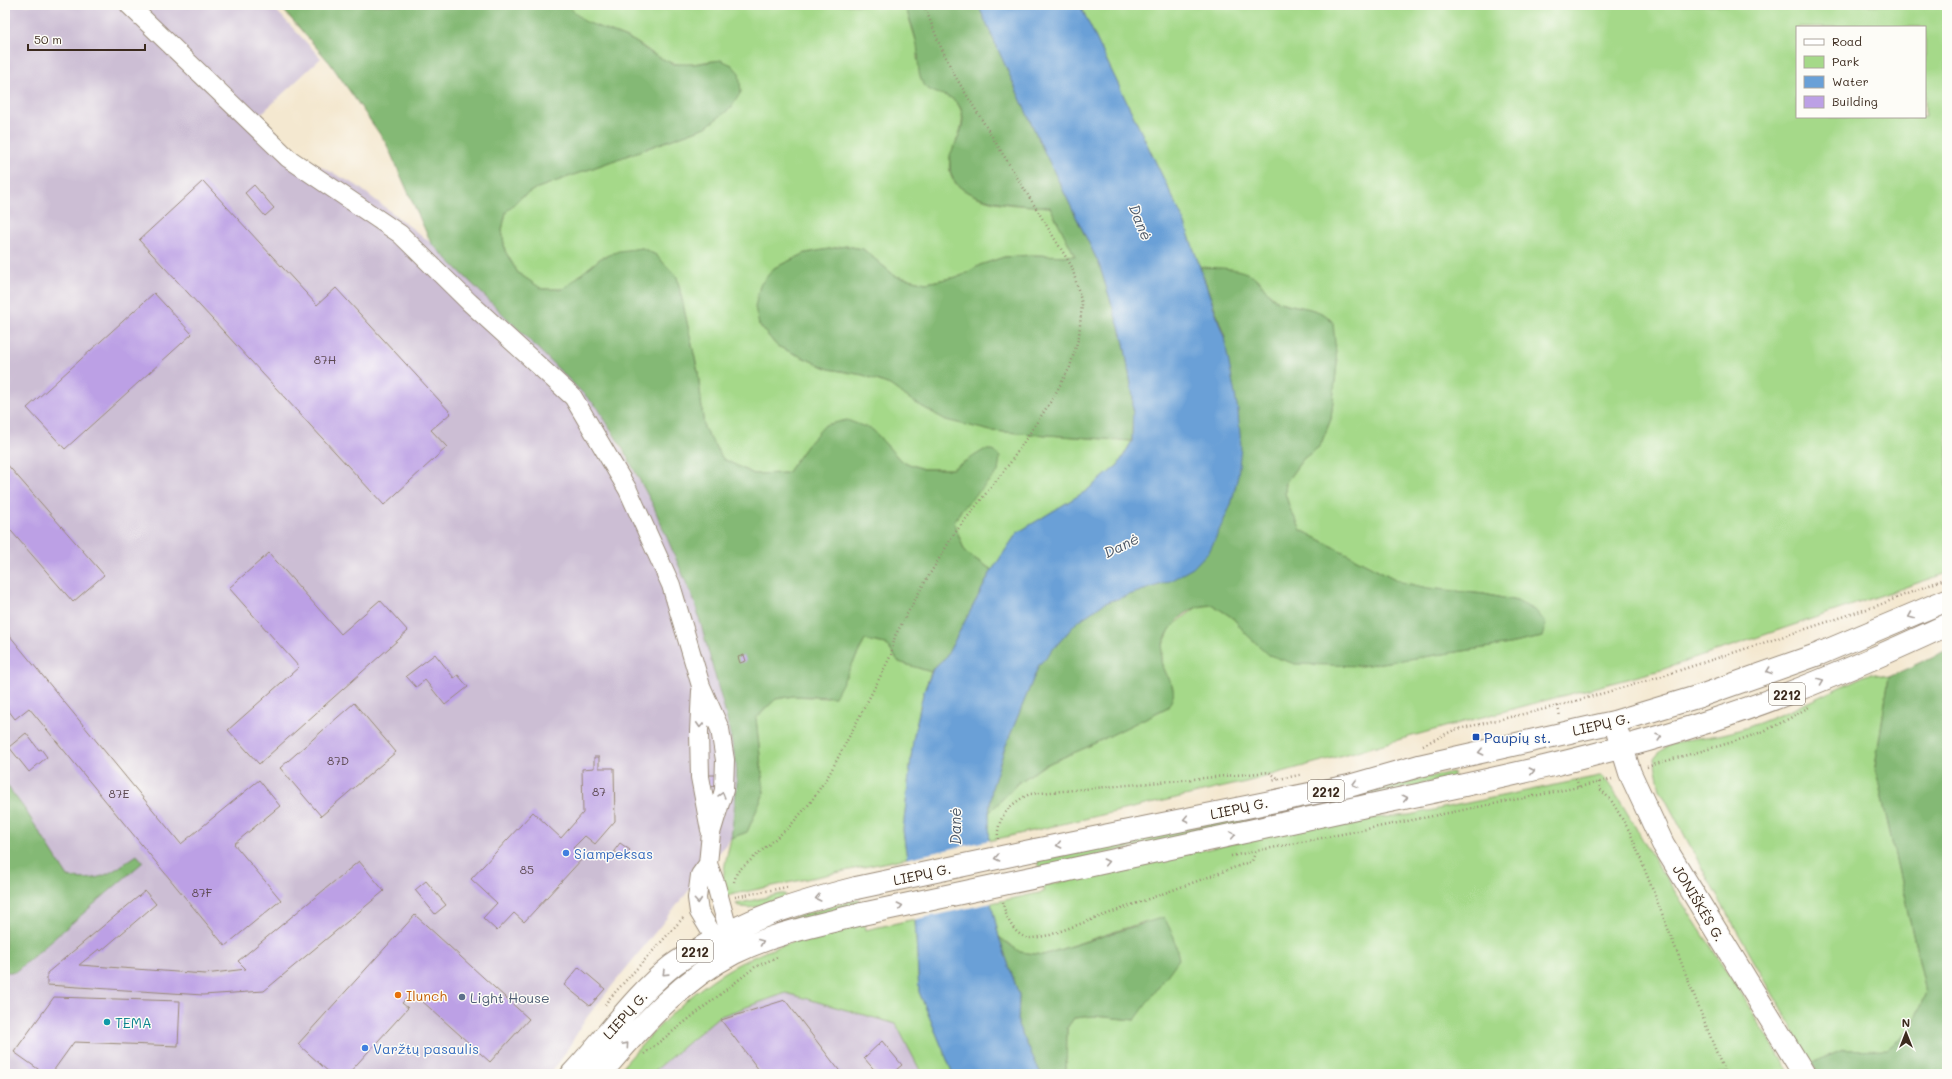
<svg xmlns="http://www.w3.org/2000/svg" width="1952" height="1079" font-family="Mali,sans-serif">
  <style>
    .industrial { fill: #ccbed4 }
    .green { fill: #a5d989; stroke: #708254; fill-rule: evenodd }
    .forest { fill: #84b975; stroke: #60724a }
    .water { fill: #6aa0d7; stroke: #52657a }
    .pier { fill: #f4e8d0 }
    .building { fill: #bca0e5 }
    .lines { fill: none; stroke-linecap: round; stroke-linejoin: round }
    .minor-casing { stroke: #988977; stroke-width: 20 }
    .major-casing { stroke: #988977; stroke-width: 24 }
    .path { stroke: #988977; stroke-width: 2.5; stroke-dasharray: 1 3; stroke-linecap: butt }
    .minor { stroke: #fff; stroke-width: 18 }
    .major { stroke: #fff; stroke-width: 22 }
    .major-bridge-casing { stroke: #988977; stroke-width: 24; stroke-linecap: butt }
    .major-bridge { stroke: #fff; stroke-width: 22 }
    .oneway { stroke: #a79f9a }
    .transit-dot { fill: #1a4fb4; stroke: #fdfcf7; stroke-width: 1.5 }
    .shop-dot { fill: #3f7fe0; stroke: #fdfcf7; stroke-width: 1.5 }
    .food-dot { fill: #e8710a; stroke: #fdfcf7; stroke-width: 1.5 }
    .service-dot { fill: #5c6f8a; stroke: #fdfcf7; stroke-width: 1.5 }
    .culture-dot { fill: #0f9aa8; stroke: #fdfcf7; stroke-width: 1.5 }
    .labels { text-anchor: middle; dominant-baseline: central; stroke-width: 3; stroke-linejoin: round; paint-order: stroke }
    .number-label { font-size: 12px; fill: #5b4850 }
    .shield { fill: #fdfcf7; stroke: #75695f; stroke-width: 1 }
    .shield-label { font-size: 13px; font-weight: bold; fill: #3b2a1e }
    .street-label { font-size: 14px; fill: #3b2a1e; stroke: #fdfcf7 }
    .transit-label { font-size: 14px; fill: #164399; stroke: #fdfcf7; text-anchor: start }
    .shop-label { font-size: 14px; fill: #366cbe; stroke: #fdfcf7; text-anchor: start }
    .food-label { font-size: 14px; fill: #c56008; stroke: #fdfcf7; text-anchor: start }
    .service-label { font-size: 14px; fill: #4e5e75; stroke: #fdfcf7; text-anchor: start }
    .culture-label { font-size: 14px; fill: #0d838f; stroke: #fdfcf7; text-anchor: start }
    .water-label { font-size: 15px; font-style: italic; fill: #4e5968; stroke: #fdfcf7 }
  </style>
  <rect width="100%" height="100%" fill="#fdfcf7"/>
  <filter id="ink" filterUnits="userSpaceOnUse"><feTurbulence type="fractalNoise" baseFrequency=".025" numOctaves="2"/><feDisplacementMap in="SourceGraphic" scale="8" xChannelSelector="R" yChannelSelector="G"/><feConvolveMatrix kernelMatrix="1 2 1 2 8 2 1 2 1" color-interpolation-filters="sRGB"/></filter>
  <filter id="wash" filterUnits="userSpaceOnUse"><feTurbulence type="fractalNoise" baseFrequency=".012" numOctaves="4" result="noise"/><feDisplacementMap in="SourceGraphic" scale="16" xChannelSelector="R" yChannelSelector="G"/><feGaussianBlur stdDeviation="0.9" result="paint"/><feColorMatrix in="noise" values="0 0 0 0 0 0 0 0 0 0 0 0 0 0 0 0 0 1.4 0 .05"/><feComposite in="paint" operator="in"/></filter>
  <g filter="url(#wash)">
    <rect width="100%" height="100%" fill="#f4e8d0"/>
    <path class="industrial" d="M5 5H271L321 58 261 114 291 151 356 185 431 243 598 408 653 505 695 603 726 715 736 762 737 783 731 838 587 1017 560 1061 549 1074H5Z
      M786 993 896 1024 922 1074H651L718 1017Z"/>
    <path class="green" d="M567 5H905L918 47 917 58 927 87C935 91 948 94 954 100 984 128 919 167 969 193 993 206 1023 205 1050 207L1075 256 1031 255 1004 257 980 265 961 276 926 283 895 276 863 249 846 246 806 253 774 268 759 325 777 346 829 369 863 375 890 385 914 402 946 420 991 431 1132 441 1118 465 1086 491 1017 533 992 570 965 552 954 523 961 510 972 497 967 460 952 469H923L901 461 873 430 807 445 787 473 754 474 723 459 704 428 698 372 677 277 656 255 642 248 601 258 563 289H542L518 273 505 251 502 230 506 212 520 198 535 189 706 127 739 73C717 49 699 70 673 63 658 60 647 48 634 41 618 33 600 30 585 22 578 18 573 10 567 5Z
      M1080 5H1947V573L1661 670 1452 725 1246 782 988 841 989 813 1018 783 1045 765 1085 748 1168 707 1173 688 1162 664V647L1171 627 1197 607 1213 605 1233 618 1246 634 1361 666 1504 645 1542 637 1517 601 1484 594 1427 588 1401 582 1301 530 1290 509 1285 493 1286 482 1303 459 1320 446 1331 419 1337 363 1330 318 1310 309 1279 302 1267 292 1259 280 1234 270 1200 267 1184 221ZM1797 27H1925V117H1797Z
      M865 640 886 644 899 662 931 672 923 694 913 740 903 830 907 858 725 896C720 876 727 857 731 838L747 832 764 793 756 718 776 699 793 696 826 698 854 661Z
      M1871 673 1889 677 1875 767 1926 992 1910 1031 1887 1050H1844L1812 1063 1712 887 1660 789 1654 759C1670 736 1698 740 1723 734 1772 723 1824 693 1871 673Z
      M1453 772 1454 777 1039 868 1037 861Z
      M1599 776H1603C1624 804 1639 835 1657 864 1702 933 1748 1003 1790 1074H1066L1067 1028 1074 1018 1094 1016 1135 1020 1147 921 1043 955 1020 952 999 937 991 903 1044 892 1043 886 1328 822 1409 815Z
      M781 894H785L786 896C771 901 750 914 736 904Z
      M859 899 860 905 756 933 755 928Z
      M915 919 919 992 953 1074H922L896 1024 786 993 718 1017 651 1074H616C656 1029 695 983 751 958 786 941 826 933 864 922L865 930Z"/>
    <path class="forest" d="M279 5H567L584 21 634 41 651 53 673 64H694L721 60 732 65 739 73 741 92 731 108 706 127 535 189 520 198 506 212 502 230 505 251 518 273 542 289H563L601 258 619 251 642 248 656 255 677 277 698 372 704 428 723 459 754 474 787 473 807 445 825 425 847 420 873 430 901 461 923 469H952L984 450H993L1000 457 998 472 961 510 954 523 965 552 992 570 946 657 933 668 931 672 899 662 886 644 865 640 835 697 793 696 776 699 756 718 764 793 747 832 731 838 737 783 736 762 726 715 695 603 653 505 624 451 598 408 431 243 386 143 330 63Z
      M905 5H978L1042 147 1099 264 1124 343 1133 397 1132 441 991 431 946 420 914 402 890 385 863 375 829 369 777 346 759 325 755 307 760 285 774 268 806 253 846 246 863 249 895 276 926 283 961 276 980 265 1004 257 1031 255 1075 256 1050 207C1022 205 948 204 950 165 950 161 949 156 951 153 957 140 967 124 961 109 953 92 936 97 926 87 915 75 920 60 917 46 915 32 909 18 905 5Z
      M1200 267C1216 268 1234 267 1249 274 1263 279 1266 297 1280 302 1296 308 1324 307 1333 323L1337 363 1331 419 1320 446 1303 459 1286 482 1285 493 1290 509 1301 530 1401 582 1427 588 1484 594 1517 601 1536 611 1546 623 1542 637 1504 645 1361 666 1295 664 1269 655 1246 634 1233 618 1213 605C1208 605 1203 606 1198 607 1177 614 1156 642 1162 665 1167 684 1181 686 1168 707L1085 748 1045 765 1018 783 989 813 992 788 1004 750 1039 665 1077 622 1105 603 1168 582 1225 337Z
      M1947 650V1074H1818L1812 1063 1844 1050 1887 1049 1910 1031 1926 992 1875 767 1889 677Z
      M5 783 24 808 68 877C101 883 110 873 137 855L143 862 15 972H5Z
      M1164 917 1174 937 1179 959 1135 1020 1094 1016 1074 1018 1067 1028 1066 1074H1041L1018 1025 1019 995 999 937 1020 952 1043 955Z"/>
    <path class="water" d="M978 5H1080L1184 221 1224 337 1238 410 1241 446 1238 476 1231 505 1210 550 1193 568 1168 582 1105 603 1077 622 1039 665 1004 750 992 788 989 813 991 903 999 937 1019 995 1018 1025 1041 1074H953L919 992 915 919 903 830 913 740 923 694 933 669 946 657 992 570 1017 533 1086 491 1118 465 1132 441 1133 397 1124 343 1099 264 1042 147Z"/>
    <path class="pier" d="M990 840 992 903 913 920 905 859Z"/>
    <g id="blocks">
      <path class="building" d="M203 181 317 305 336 288 451 413 431 430 447 447 384 505 139 240Z
        M254 185 274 208 265 216 245 193Z
        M154 293 192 334 65 449 27 408Z
        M5 462 104 575 73 602 5 524Z
        M269 553 341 634 380 600 408 631 259 764 228 730 299 667 229 588Z
        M5 630 181 844 259 780 280 806 234 844 281 900 225 946 29 708 15 719 5 706Z
        M435 654 454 678 458 675 468 687 445 705 425 680 416 687 406 676Z
        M744 655 746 661 740 663 738 657Z
        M354 703 396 752 321 816 280 768Z
        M26 733 39 750 41 749 47 757 29 772 9 747Z
        M594 757H599V768H614L615 821 595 844 585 836 573 848 583 858 524 922 514 913 497 931 483 918 497 903 471 879 533 812 561 838 583 813 582 769 594 768Z
        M709 775H720V786L709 787Z
        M620 843 630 850 623 858 614 851Z
        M359 861 384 891 264 991 203 995 47 985V973L145 891 156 904 101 951 99 949 79 965 205 974 246 969 238 961Z
        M426 881 446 905 435 914 415 890Z
        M415 915 529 1019 490 1062 412 992 402 1003 408 1008 348 1074H331L298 1044Z
        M579 967 605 989 590 1006 564 985Z
        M54 997 180 1001 178 1046 74 1042 51 1074H45L14 1052Z
        M785 1000 842 1074H762L721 1020Z
        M882 1041 902 1065 896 1070 899 1074H878L864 1058Z"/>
    </g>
  </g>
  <g filter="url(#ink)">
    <use href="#blocks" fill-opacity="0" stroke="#988977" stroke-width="1"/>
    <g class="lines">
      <g class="minor-casing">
        <path id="minor" d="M129 5 288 158 400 234 469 302 573 397 628 490 671 585 701 686 720 729 725 760 724 790 711 833 708 864 700 875 697 898 699 912 722 950
          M701 691 699 732 700 777 710 830
          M708 864 716 885 732 944"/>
      </g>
      <g class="major-casing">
        <path id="major" d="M1618 734 1630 773 1663 844 1804 1074
          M1035 850 1349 786 1419 766 1614 722 1700 696 1819 654 1947 600
          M1041 876C1146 854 1251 830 1356 808 1475 783 1594 759 1710 721 1792 695 1870 661 1947 625
          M572 1074C605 1039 635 995 673 965 681 959 690 954 699 949 750 917 798 903 856 888
          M600 1074C640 1028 679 981 734 953 774 933 819 925 862 914"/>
      </g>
      <path class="path" d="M1558 706 1560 717
        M1423 745 1454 730 1558 706 1653 679 1879 605 1947 578
        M1647 767C1683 755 1721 747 1756 734 1775 727 1792 717 1809 707
        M1576 778 1579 787
        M1279 779 1300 775
        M1599 782 1600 789 1611 800 1630 832 1725 1074
        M998 839C996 817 1012 802 1030 794L1269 772 1279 779 1272 781
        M1231 856 1579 787 1612 779
        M734 882 737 872 790 826 810 803 830 773 874 689 891 655 895 636 922 587 954 534 1010 463 1053 398 1070 367 1079 336 1082 304 1072 267 955 76 939 43 924 5
        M735 897 787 887
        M1003 902C1005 916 1014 937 1030 938 1036 938 1044 936 1050 935L1252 861 1256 851
        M605 1005 608 1000 684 917
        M644 1054 755 967 777 957"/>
      <use href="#minor" class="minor"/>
      <use href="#major" class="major"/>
      <g class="major-bridge-casing">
        <path id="major-bridge" d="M856 888 1035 850
          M862 914 1041 876"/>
      </g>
      <use href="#major-bridge" class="major-bridge"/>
    </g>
    <defs><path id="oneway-chevron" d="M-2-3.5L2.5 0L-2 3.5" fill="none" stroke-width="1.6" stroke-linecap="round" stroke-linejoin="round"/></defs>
    <g class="oneway">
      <use href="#oneway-chevron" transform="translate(1911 616) rotate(157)"/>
      <use href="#oneway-chevron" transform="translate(1769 671) rotate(160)"/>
      <use href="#oneway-chevron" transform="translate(1821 681) rotate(-21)"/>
      <use href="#oneway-chevron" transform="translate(700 725) rotate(93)"/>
      <use href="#oneway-chevron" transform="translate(1659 737) rotate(-17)"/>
      <use href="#oneway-chevron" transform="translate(1481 752) rotate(167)"/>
      <use href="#oneway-chevron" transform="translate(1532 771) rotate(-13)"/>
      <use href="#oneway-chevron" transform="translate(1355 784) rotate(165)"/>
      <use href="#oneway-chevron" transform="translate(722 795) rotate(-74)"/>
      <use href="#oneway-chevron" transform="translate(1405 798) rotate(-12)"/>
      <use href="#oneway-chevron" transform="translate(1186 819) rotate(168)"/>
      <use href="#oneway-chevron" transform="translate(1233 835) rotate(-12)"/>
      <use href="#oneway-chevron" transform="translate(1059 845) rotate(168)"/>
      <use href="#oneway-chevron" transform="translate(997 858) rotate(168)"/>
      <use href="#oneway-chevron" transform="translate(1106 862) rotate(-12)"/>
      <use href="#oneway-chevron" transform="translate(818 898) rotate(166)"/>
      <use href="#oneway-chevron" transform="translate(698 901) rotate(85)"/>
      <use href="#oneway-chevron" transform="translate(900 906) rotate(-12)"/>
      <use href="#oneway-chevron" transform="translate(761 942) rotate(-22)"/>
      <use href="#oneway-chevron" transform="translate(665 973) rotate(136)"/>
      <use href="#oneway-chevron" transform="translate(626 1045) rotate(-49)"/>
    </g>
  </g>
  <rect class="transit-dot" x="1472" y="733" width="8" height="8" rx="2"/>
  <g class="shop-dot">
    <circle cx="566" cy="853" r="4"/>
    <circle cx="365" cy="1048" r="4"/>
  </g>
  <circle class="food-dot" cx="398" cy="995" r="4"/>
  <circle class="service-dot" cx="462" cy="997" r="4"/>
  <circle class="culture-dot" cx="107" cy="1022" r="4"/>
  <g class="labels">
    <g class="number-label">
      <text x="325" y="359">87H</text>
      <text x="338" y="760">87D</text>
      <text x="599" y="791">87</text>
      <text x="119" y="793">87E</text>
      <text x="527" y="869">85</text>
      <text x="202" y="892">87F</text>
    </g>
    <g class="shield">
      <rect x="1769" y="683" width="36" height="22" rx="3"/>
      <rect x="1308" y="780" width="36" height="22" rx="3"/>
      <rect x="677" y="940" width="36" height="22" rx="3"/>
    </g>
    <g class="shield-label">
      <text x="1787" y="694">2212</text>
      <text x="1326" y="791">2212</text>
      <text x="695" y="951">2212</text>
    </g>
    <g class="street-label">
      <text transform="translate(1601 724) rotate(-13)">LIEPŲ G.</text>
      <text transform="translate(1239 808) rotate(-12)">LIEPŲ G.</text>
      <text transform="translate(922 874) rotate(-12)">LIEPŲ G.</text>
      <text transform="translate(1699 903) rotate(59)">JONIŠKĖS G.</text>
      <text transform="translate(625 1015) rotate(-48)">LIEPŲ G.</text>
    </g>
    <g class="transit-label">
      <text x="1484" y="737">Paupių st.</text>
    </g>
    <g class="shop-label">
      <text x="574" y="853">Siampeksas</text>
      <text x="373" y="1048">Varžtų pasaulis</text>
    </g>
    <g class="food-label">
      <text x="406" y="995">Ilunch</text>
    </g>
    <g class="service-label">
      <text x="470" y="997">Light House</text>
    </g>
    <g class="culture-label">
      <text x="115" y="1022">TEMA</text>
    </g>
    <g class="water-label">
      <text transform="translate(1141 222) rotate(68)">Danė</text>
      <text transform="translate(1121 545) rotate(-26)">Danė</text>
      <text transform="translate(955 826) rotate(-90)">Danė</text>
    </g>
  </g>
  <rect width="1952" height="1079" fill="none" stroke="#fdfcf7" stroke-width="20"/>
  <rect x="1796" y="26" width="130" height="92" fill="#fdfcf7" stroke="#afa8a0"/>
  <rect x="1804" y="39" width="20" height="6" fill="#ffffff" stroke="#afa8a0"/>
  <text x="1832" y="46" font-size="12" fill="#3b2a1e">Road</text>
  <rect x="1804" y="56" width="20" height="12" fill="#a5d989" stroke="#afa8a0"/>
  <text x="1832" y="66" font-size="12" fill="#3b2a1e">Park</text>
  <rect x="1804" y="76" width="20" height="12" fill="#6aa0d7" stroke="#afa8a0"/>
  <text x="1832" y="86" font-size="12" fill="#3b2a1e">Water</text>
  <rect x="1804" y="96" width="20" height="12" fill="#bca0e5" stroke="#afa8a0"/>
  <text x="1832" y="106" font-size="12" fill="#3b2a1e">Building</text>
  <g transform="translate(1906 1033)" stroke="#fdfcf7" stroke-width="3" paint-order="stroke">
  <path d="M0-3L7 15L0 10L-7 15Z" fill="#3b2a1e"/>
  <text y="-6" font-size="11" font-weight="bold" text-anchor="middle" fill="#3b2a1e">N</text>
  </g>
  <path d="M28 44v6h117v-6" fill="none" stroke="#3b2a1e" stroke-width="2"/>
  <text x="34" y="44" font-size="12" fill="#3b2a1e" stroke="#fdfcf7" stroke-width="3" paint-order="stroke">50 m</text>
</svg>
